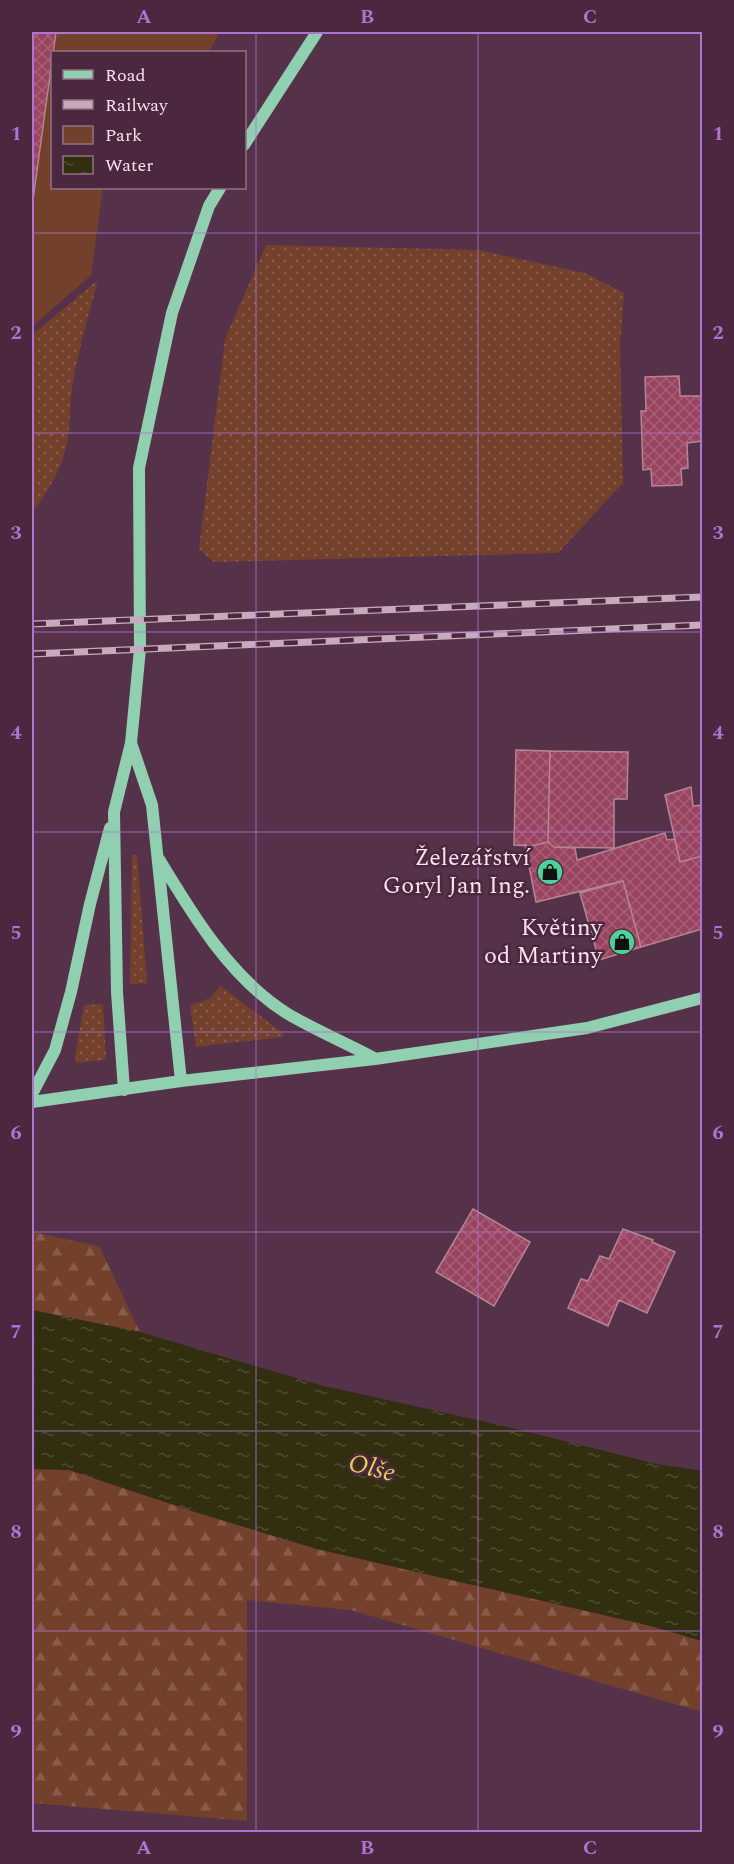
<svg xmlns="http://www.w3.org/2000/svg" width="734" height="1864" font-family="Spectral,serif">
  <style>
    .green { fill: url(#green-dots) }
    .forest { fill: url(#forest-firs) }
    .pitch { fill: #73402c }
    .water { fill: url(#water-ripples) }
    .building { fill: url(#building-cross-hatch); stroke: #b68592; stroke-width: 1.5 }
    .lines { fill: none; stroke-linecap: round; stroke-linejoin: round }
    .secondary { stroke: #90cfaf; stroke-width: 12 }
    .rail-casing { stroke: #c7abbc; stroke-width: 7 }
    .rail { stroke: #4b283f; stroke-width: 4.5; stroke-dasharray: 14; stroke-linecap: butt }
    .grid { fill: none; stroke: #ad74d2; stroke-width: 1.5; stroke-opacity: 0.55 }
    .labels { text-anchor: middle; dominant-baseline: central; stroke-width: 5; stroke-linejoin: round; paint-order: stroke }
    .poi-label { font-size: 24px; fill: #f9e1ef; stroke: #4b283f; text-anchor: end }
    .water-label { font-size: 26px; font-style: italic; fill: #e4d251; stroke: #4b283f }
    .neatline { fill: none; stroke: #ad74d2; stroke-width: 2 }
    .grid-label { font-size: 20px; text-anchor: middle; font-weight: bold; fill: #ad74d2 }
  </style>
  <defs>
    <pattern id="green-dots" width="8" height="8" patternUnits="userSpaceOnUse" patternTransform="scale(1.5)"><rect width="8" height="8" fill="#73402c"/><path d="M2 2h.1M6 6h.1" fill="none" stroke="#885b4b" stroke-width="1.8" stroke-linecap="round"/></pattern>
    <pattern id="forest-firs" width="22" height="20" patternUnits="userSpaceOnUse" patternTransform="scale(1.5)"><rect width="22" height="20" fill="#73402c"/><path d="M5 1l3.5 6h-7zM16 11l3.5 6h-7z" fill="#885b4b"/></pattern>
    <pattern id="water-ripples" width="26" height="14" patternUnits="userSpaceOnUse" patternTransform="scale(1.5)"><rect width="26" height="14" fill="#322e10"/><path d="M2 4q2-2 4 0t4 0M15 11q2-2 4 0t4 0" fill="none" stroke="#504c33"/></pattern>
    <pattern id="building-cross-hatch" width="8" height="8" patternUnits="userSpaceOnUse" patternTransform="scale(1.5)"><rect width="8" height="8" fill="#994460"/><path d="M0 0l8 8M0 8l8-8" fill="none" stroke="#a85f77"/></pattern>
  </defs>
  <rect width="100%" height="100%" fill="#56324a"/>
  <path class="green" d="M266 245 478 250 585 273 624 293 620 346 623 483 558 553 214 562 199 549 225 339Z
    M98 280C88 316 78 352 72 388 70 402 70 416 69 430 66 462 51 488 32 513V335Z
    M137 855 147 983 130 984 132 856Z
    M221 986 284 1034 283 1037 196 1047 190 1005 209 999Z
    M103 1004 106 1058 104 1060 76 1063 75 1056 84 1005Z"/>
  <path class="forest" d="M32 1232 99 1246 140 1332 32 1310Z
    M32 1469 69 1470 195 1512 317 1549 647 1625 702 1641V1712L351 1610 247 1600V1821L32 1803Z"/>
  <path class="pitch" d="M32 32H220L209 52H52V188H103L91 275 32 327Z"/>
  <path class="water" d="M32 1310 140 1332 320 1385 500 1425 657 1464 702 1471V1641L647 1625 317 1549 195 1512 69 1470 32 1469Z"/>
  <path class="building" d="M32 32H56L32 207Z
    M679 376 680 396H701L702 441 687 443 688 468 681 469 682 485 652 486 651 469 643 470 641 411H646L645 377Z
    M516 750 550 751 548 842 532 846 514 845Z
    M550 751 628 752 627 799H614V848L554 847 548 842Z
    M691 787 693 806 702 805V856L680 862 665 795Z
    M665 833 667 840 675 839 680 862 702 856V929L641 947 623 881 536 902 525 845 532 846 548 842 554 847 575 848 577 860Z
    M623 881 641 947 599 960 580 893Z
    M473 1209 530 1242 494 1306 436 1272Z
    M623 1229 653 1240 652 1242 675 1252 647 1313 619 1300 608 1326 568 1308 581 1279 588 1281 600 1256 609 1259Z"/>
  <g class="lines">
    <path class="secondary" d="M244 145 317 32
      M131 743 152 805 181 1081
      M159 859C192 914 231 979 288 1014 315 1030 346 1043 374 1058
      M124 1090 117 992 114 812 131 743 140 649 139 468 172 313 209 206 220 188
      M32 1094 55 1050 71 992 90 904 110 828
      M32 1102 181 1081 375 1059 587 1028 702 998"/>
    <g class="rail-casing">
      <path id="rail" d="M32 624 702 597
        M32 654 702 625"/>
    </g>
    <use href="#rail" class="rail"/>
  </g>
  <path class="grid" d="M256 32V1832M478 32V1832M32 233H702M32 433H702M32 632H702M32 832H702M32 1032H702M32 1232H702M32 1431H702M32 1631H702"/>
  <defs>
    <g id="shop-disc" transform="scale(1.35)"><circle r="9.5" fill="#4dd39a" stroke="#4b283f"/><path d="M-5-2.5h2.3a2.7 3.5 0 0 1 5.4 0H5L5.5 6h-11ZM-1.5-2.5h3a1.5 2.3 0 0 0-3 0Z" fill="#111"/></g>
  </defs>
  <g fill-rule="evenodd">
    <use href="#shop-disc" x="550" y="872"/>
    <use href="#shop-disc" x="622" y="942"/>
  </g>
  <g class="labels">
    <g class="poi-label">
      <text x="530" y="858">Železářství<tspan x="530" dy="28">Goryl Jan Ing.</tspan></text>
      <text x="602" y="928">Květiny<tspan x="602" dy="28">od Martiny</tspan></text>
    </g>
    <g class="water-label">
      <text transform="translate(372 1468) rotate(14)">Olše</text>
    </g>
  </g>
  <rect width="734" height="1864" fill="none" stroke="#4b283f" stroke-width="66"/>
  <rect x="51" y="51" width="195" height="138" fill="#4b283f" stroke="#917285" stroke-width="1.5"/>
  <rect x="63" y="70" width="30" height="9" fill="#90cfaf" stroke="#917285" stroke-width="1.5"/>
  <text x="105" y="81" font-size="18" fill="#f9e1ef">Road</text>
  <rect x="63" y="100" width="30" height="9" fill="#c7abbc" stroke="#917285" stroke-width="1.5"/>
  <text x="105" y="111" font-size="18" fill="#f9e1ef">Railway</text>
  <rect x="63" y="126" width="30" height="18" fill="#73402c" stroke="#917285" stroke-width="1.5"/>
  <text x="105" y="141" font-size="18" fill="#f9e1ef">Park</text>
  <rect x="63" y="156" width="30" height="18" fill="url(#water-ripples)" stroke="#917285" stroke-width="1.5"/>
  <text x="105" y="171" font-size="18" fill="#f9e1ef">Water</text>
  <rect x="33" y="33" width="668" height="1798" class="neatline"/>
  <g class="grid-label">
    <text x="144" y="23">A</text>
    <text x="367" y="23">B</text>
    <text x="590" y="23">C</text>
    <text x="16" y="140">1</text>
    <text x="718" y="140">1</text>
    <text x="16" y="339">2</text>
    <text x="718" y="339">2</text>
    <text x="16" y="539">3</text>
    <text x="718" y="539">3</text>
    <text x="16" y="739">4</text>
    <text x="718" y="739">4</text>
    <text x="16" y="939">5</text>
    <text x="718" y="939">5</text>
    <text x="16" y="1139">6</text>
    <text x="718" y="1139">6</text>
    <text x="16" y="1338">7</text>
    <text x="718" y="1338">7</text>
    <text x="16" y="1538">8</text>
    <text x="718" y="1538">8</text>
    <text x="16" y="1738">9</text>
    <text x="718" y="1738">9</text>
    <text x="144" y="1854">A</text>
    <text x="367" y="1854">B</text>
    <text x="590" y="1854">C</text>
  </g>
</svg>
